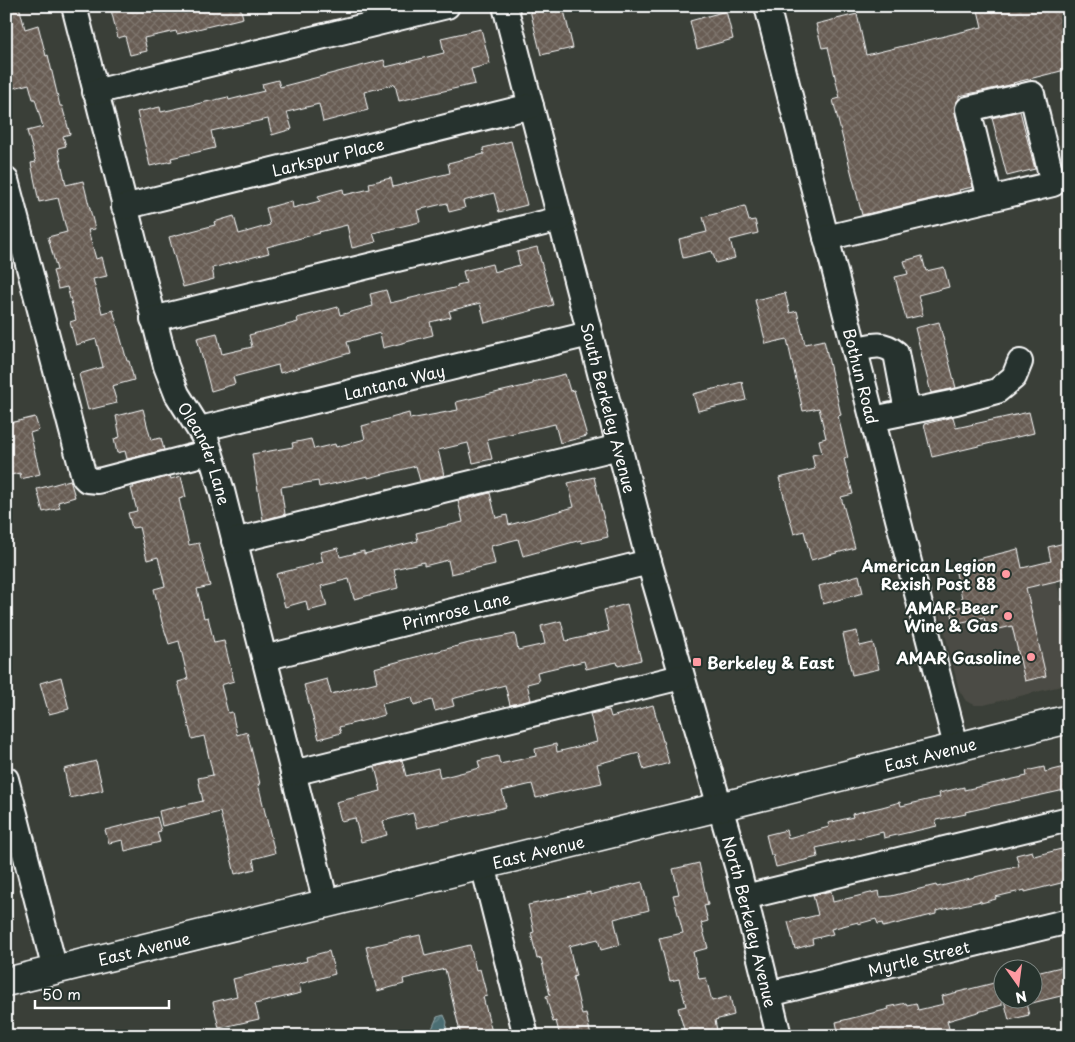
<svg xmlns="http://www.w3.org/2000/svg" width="1075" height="1042" font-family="'Playpen Sans',sans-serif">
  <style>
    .built { fill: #4c4c44 }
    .water { fill: url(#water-waves); stroke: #94a8ab }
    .building { fill: url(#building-cross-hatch); stroke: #fff }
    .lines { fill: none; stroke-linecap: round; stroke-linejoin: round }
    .minor-casing { stroke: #fff; stroke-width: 28 }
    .major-casing { stroke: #fff; stroke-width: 31 }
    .minor { stroke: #26332d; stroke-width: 24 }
    .major { stroke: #26332d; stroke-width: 28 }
    .poi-dot { fill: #ff9aa2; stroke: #26332d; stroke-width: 2 }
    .labels { text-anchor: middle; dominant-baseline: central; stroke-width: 4; stroke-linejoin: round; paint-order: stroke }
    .street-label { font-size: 16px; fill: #fff; stroke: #26332d }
    .poi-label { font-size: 16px; font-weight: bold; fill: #fff; stroke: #26332d; text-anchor: end }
  </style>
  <defs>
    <pattern id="water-waves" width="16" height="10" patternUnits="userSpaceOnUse" patternTransform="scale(1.25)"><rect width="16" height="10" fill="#4c6e73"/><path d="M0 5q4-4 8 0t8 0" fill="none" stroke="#678488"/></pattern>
    <pattern id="building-cross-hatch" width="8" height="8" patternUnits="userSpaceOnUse" patternTransform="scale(1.25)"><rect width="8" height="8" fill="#675c53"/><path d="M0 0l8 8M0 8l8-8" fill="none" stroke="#7e746d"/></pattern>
  </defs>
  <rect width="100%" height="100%" fill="#3a3f38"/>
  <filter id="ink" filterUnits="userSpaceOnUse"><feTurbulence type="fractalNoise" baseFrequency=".02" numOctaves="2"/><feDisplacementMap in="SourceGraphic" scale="10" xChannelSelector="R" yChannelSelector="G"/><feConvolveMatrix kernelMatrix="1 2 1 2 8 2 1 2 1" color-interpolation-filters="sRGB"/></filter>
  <g filter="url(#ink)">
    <path class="built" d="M1056 581 1069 631V684L984 705H975L966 701 959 690 939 610Z"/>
    <path class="water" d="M444 1015 447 1022 445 1036H429L437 1017Z"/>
    <path class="building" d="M6 6H19L25 29 38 25 46 56 48 55 60 106H62L70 134 63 136 66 146 58 148 66 185 83 181 95 229 88 230 96 259 102 257 107 276 93 279 102 313 113 310 127 361H129L134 380 112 386 117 403 88 410 79 374 103 367 96 339 76 345 70 322 76 320 67 287 58 289 53 271 57 270 48 237 67 232 58 198 39 202 31 163 36 162 27 131 43 127 35 99H33L29 84 6 90Z
      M110 6H240L243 18 177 34 176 31 144 38 147 51 130 55 125 36 118 38Z
      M529 6H563L573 48 541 55Z
      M977 6H1069V69L1013 83 1014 84 959 96V99L955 106V112L973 187 959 190 960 192 862 215 833 100 840 98 828 47 822 48 816 24 857 14 866 55 982 27Z
      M726 11 733 39 697 49 690 21Z
      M481 29 490 64 471 69 475 84 399 101 395 84 364 92 368 110 323 122 319 104 287 112 292 129 272 135 268 119 211 131 215 148 171 158 172 161 150 166 137 112 160 107 161 112 228 97 229 100 264 91 262 84 278 80 280 87 384 60 386 67 444 53 441 38Z
      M1020 111 1035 169 1007 176 992 118Z
      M511 141 527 205 499 212 494 193 463 201 465 208 449 212 447 203 417 210 420 222 373 233 376 242 352 248 347 225 319 232 320 233 267 247 269 253 212 268 214 279 183 287 169 237 215 225 214 222 234 216 239 234 270 225 266 208 292 201 293 208 320 201 318 196 343 189 344 195 370 189 369 183 391 178 393 187 450 173 448 163 484 154 483 148Z
      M745 206 749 221 755 220 758 233 730 240 735 258 716 263 712 251 683 258 679 239 707 232 703 217Z
      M537 247 553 305 485 323 480 303 449 311 451 317 430 322 433 335 383 348 380 333 347 342 350 353 280 373 278 365 233 377 235 384 211 391 197 338 217 333 222 354 252 347 249 335 298 322 297 318 338 307 340 315 373 306 370 294 386 290 390 303 458 287 457 285 466 283 463 271 492 264 494 272 520 265 517 252Z
      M922 256 926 271 944 267 949 287 918 295 923 315 906 319 895 277 908 274 904 261Z
      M785 293 790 313 797 311 805 344 824 340 841 415 838 416 848 458 844 459 853 494 841 497 855 548 811 560 804 531 794 534 779 478 815 469 812 455 822 453 819 440 826 438 819 408 803 411 787 339 766 344 755 300Z
      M939 322 956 388 931 393 915 328Z
      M565 374 570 391 574 390 587 436 560 443 555 424 487 439 492 459 473 463 468 443 438 450 444 475 420 481 416 466 368 478V476L319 487 318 481 281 487 285 514 263 520 252 454 293 447 292 443 311 439 314 449 335 444 336 447 365 439 362 426 409 413 410 419 458 410 456 402 533 384V382Z
      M742 382 746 400 698 411 693 394Z
      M143 409 151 440 161 438 164 450 127 459 125 451 117 453 114 439 120 437 116 416Z
      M1029 412 1034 433 932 457 924 424 953 417 956 428Z
      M35 417 39 430 30 433 40 474 21 479 20 473 6 476V424Z
      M170 476 171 479 181 476 186 497 179 499 189 545 199 543 210 586 197 589 204 618 208 617 214 643 224 641 234 681 221 685 228 713 232 712 237 735 247 732 260 784H258L275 853 253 859 255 869 235 874 220 812 162 826 159 811 203 801 198 778 213 775 204 736 192 739 178 682 188 679 179 641 169 644 162 622 154 589 165 586 158 557 147 560 139 527 132 528 128 513 137 511 131 488H134L133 486Z
      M594 477 608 537 582 543 581 540 523 556 518 539 491 546 495 564 451 574 448 560 424 566V562L394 569 398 588 354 599 349 579 321 586 327 606 308 611 306 601 285 607 276 574 323 562 320 552 338 548 340 557 364 551V554L418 541 416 533 463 522 458 501 490 493 496 518 507 515 509 525 574 507 568 483Z
      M70 480 75 497 58 502 60 508 43 512 37 489Z
      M1069 542V578L1026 588 1046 676 1025 681 1012 626 987 632 984 617 954 624 951 609 964 606 954 565 1018 549 1022 568 1051 561 1048 547Z
      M859 575 863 593 823 604 819 586Z
      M627 604 641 660 618 666 617 662 586 669 584 661 537 672 539 681 527 684 531 700 510 705 505 685 452 699 454 706 435 711 432 700 414 705 412 697 382 704 385 715 339 727 341 733 319 739 304 685 327 679 331 694 377 682 374 668 469 643 515 634 518 650 545 644 541 626 561 621 566 641 609 631 604 610Z
      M857 631 860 646 873 643 879 669 852 675 843 634Z
      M61 677 69 709 49 714 40 683Z
      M653 705 669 763 644 770 639 753 597 764 602 783 536 798 532 784 502 791 506 807 417 828 413 813 383 821 387 835 361 842 355 818 341 821 336 802 381 791 375 767 402 760 406 776 438 768 440 778 480 768 478 761 498 756 500 764 536 756 535 749 556 744 557 752 597 742 590 714 609 710 611 717Z
      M96 761 103 790 70 798 64 769Z
      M1069 766V789L965 812 966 814 936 820 937 826 884 838 883 832 816 848 818 857 776 867 773 855H771L766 835 786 830 788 838 829 827 828 823 853 817 852 814 882 807 900 802 901 806 940 797 939 793 964 787V790L1027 776 1026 771 1044 767 1045 772Z
      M157 817 161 831 157 832 160 842 125 851 123 840 109 843 105 830Z
      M1069 847V881L1025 892V890L995 897 996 899 981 903V901L936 911V914L883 927 882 923 878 924 876 919 858 924V922L831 929 833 934 812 939 813 944 795 949 788 922 818 915 813 895 831 891 833 902 879 891 880 897 891 896 936 885 937 887 975 878V877L1019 866 1016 855 1032 851 1034 856Z
      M699 863 708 905 704 906 708 921 701 923 708 948 693 952 699 979 706 978 712 1001 730 996 734 1015 715 1020 718 1036H686L678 1008 686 1006 679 979 670 981 659 938 683 933 673 895 679 894 673 869Z
      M642 882 649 910 614 919 620 945 601 950 598 939 569 946 576 976 573 977 582 1015 586 1014 591 1036H560L556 1021 553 1022 546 996 550 995 541 958 537 959 531 933 534 932 528 905 590 892V895Z
      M420 935 425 956 470 945 476 970 480 969 487 996 483 997 493 1036H461L445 969 403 979 404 984 377 991 366 947Z
      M329 951 335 974 299 984 301 993 255 1004 259 1019 219 1028 213 1002 237 996 233 979 307 961 306 957Z
      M1069 965V994L1032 1003V974Z
      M1002 981V1005L947 1021 951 1036H839L836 1022 889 1009 888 1007 906 1003 907 1005 916 1003 918 1010 944 1004 942 996Z
      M1004 1000H1025L1029 1015 1009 1020Z"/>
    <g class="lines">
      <g class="minor-casing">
        <g id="minor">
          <path id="s1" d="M74 6 166 366 177 394 207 442 222 491 326 903"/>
          <path id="s2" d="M505 6 649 562 738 869 779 1036"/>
          <path id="s3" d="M767 6 956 746"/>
          <path d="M95 92 447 6"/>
          <path d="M6 180 84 477 87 480 98 481 210 452"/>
          <path id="s4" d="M124 207 531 106"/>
          <path d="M826 238 990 199 968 109 1032 94 1053 184 990 199"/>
          <path d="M153 319 560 219"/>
          <path d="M855 350C872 346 881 341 896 353L907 411"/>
          <path d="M873 419 956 402 997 391 1014 377 1020 362"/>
          <path id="s5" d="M200 429 589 334"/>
          <path d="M234 541 619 447"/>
          <path id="s6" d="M264 658 649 562"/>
          <path d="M293 773 681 677"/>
          <path d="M6 779 55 970"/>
          <path d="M483 865 526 1036"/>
          <path d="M745 897 1069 819"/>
          <path id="s7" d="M769 994 1069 921"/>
        </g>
      </g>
      <g class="major-casing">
        <g id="major">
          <path id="s8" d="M6 982 719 807 1069 719"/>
        </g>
      </g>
      <use href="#minor" class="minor"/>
      <use href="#major" class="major"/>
    </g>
  </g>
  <g class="poi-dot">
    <circle cx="1006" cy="574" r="5"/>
    <circle cx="1008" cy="616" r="5"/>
    <circle cx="1031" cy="657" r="5"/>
    <rect x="692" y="657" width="10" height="10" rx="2.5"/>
  </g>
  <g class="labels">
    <g class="street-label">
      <text stroke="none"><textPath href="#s4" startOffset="210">Larkspur Place</textPath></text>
      <text stroke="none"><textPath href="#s3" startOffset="382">Bothun Road</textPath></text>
      <text stroke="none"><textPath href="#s5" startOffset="200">Lantana Way</textPath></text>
      <text stroke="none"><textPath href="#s2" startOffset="415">South Berkeley Avenue</textPath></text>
      <text stroke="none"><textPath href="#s1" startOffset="468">Oleander Lane</textPath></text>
      <text stroke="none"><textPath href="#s6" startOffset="198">Primrose Lane</textPath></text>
      <text stroke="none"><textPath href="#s8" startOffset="952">East Avenue</textPath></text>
      <text stroke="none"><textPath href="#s8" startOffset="548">East Avenue</textPath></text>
      <text stroke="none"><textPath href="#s2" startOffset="948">North Berkeley Avenue</textPath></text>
      <text stroke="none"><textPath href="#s8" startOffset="142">East Avenue</textPath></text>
      <text stroke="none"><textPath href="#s7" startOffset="154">Myrtle Street</textPath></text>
    </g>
    <g class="poi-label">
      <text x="996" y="565">American Legion<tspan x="996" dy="18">Rexish Post 88</tspan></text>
      <text x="998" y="607">AMAR Beer<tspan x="998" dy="18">Wine &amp; Gas</tspan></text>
      <text x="1021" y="657">AMAR Gasoline</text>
      <text x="707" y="662" text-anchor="start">Berkeley &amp; East</text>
    </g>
  </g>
  <rect width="1075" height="1042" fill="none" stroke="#26332d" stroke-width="25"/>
  <rect x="12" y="12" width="1050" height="1017" fill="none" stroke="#fff" stroke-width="2" filter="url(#ink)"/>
  <g transform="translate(1018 984) rotate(166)"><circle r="24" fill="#26332d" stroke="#7d8581"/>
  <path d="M0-4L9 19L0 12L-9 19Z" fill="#ff9aa2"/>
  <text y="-8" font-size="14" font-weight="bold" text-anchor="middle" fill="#ffffff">N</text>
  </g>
  <path d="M35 1000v8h134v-8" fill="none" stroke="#ffffff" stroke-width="2.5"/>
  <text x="42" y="1000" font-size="15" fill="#ffffff" stroke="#26332d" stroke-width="4" paint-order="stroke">50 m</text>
</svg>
